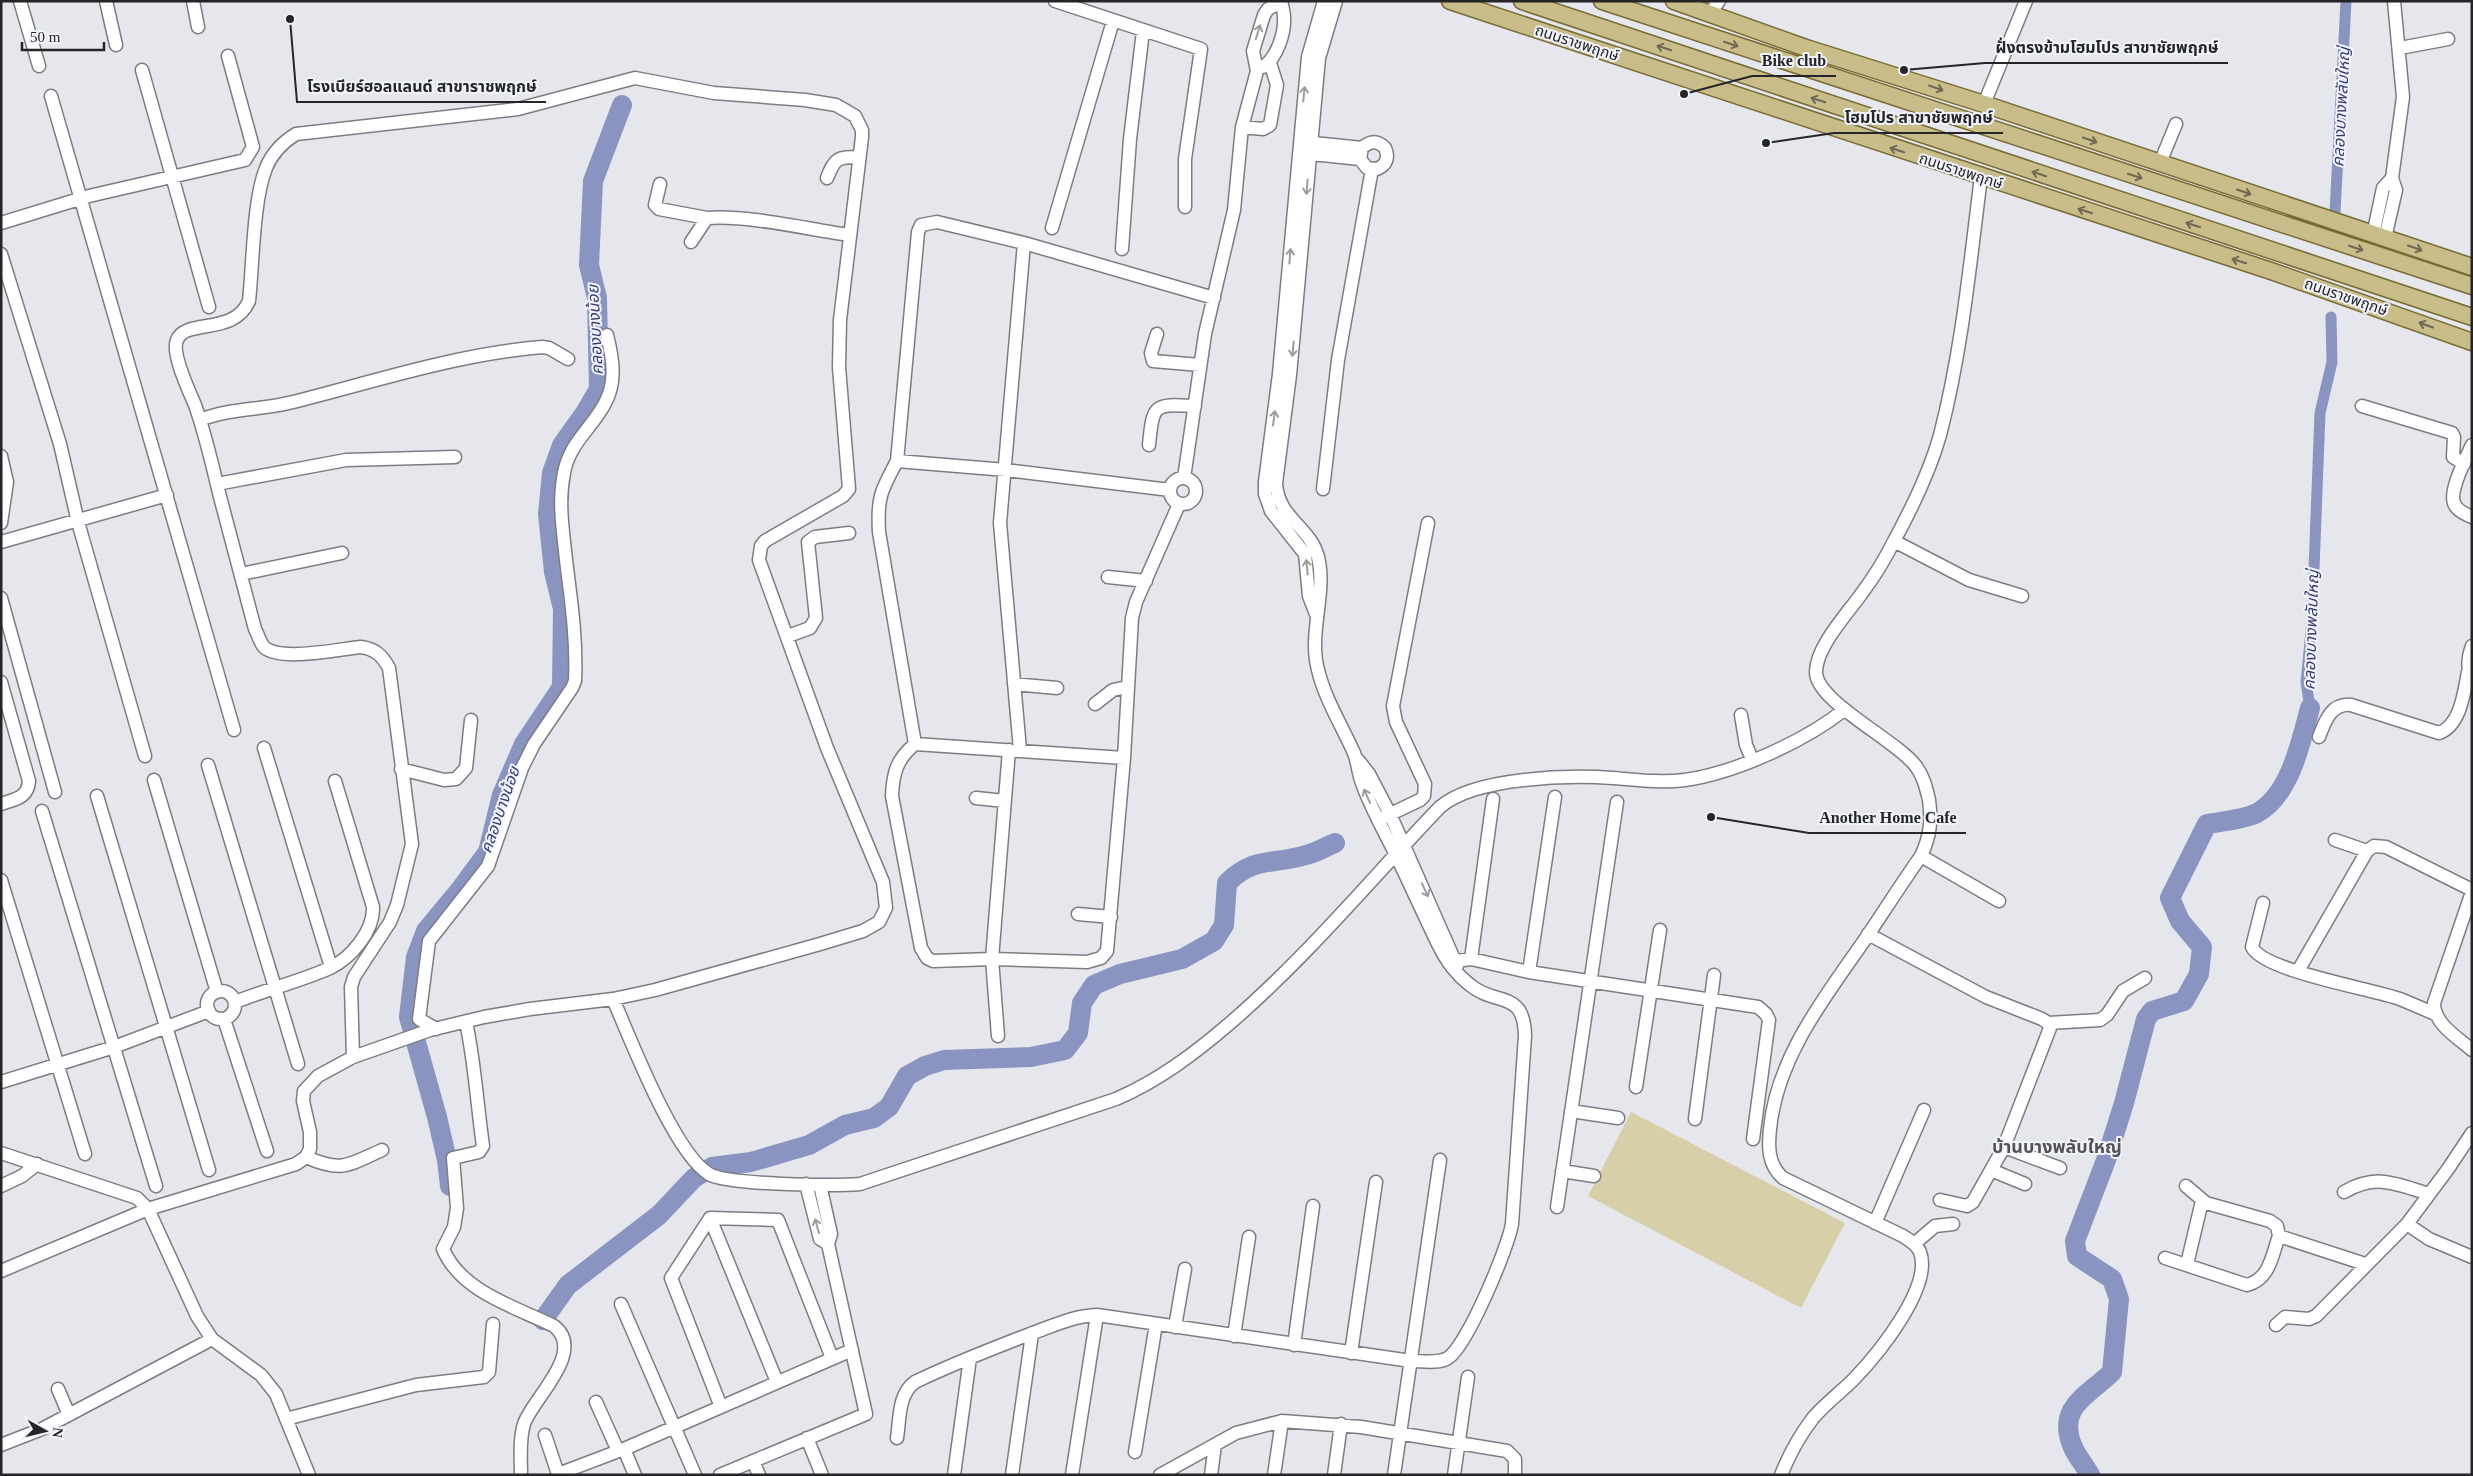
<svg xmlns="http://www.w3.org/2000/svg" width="2473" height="1476" font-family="'Times New Roman','Noto Sans Thai',serif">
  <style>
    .green { fill: #d7cfa8 }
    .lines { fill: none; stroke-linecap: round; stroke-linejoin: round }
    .canal { stroke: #8a94c1; stroke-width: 11 }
    .river { stroke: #8a94c1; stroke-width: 20 }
    .minor-casing { stroke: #7b7d83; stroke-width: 15 }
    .major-casing { stroke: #776b33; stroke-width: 19 }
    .minor { stroke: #fff; stroke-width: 12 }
    .major { stroke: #c8bd88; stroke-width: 16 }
    .oneway { stroke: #9d9d9e }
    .oneway2 { stroke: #6e6953 }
    .labels { text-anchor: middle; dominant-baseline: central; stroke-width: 4; stroke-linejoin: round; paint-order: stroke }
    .street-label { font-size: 15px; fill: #252527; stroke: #f2f4fb }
    .water-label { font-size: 16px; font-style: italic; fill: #333b74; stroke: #f2f4fb }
    .quarter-label { font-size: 18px; font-weight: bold; fill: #535459; stroke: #f2f4fb }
    .leader { fill: none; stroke: #252527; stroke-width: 2 }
    .callout-dot { fill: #252527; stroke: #f2f4fb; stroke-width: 2 }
    .callout-label { font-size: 16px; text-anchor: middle; font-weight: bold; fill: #252527; stroke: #f2f4fb; stroke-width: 4; stroke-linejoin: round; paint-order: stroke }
  </style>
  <rect width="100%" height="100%" fill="#e5e7ed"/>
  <path class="green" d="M1631 1112 1845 1223 1801 1308 1588 1196Z"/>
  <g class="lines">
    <path class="canal" d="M2335 212 2346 1
      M2310 708 2306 682 2312 621 2320 413 2332 362 2331 317"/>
    <path class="river" d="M450 1186 447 1160 437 1117 409 1017 416 957 426 931 460 890 488 852 502 795 524 744 562 687 563 609 554 572 548 514 552 473 562 445 585 413 599 389 597 298 589 265 593 181 622 105
      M543 1320 568 1285 659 1215 694 1178 712 1167 751 1162 809 1145 845 1125 874 1118 889 1107 907 1076 925 1066 944 1060 1031 1057 1065 1050 1078 1033 1082 1003 1094 985 1120 974 1182 959 1214 941 1224 925 1227 883C1254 856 1274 865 1306 855 1316 853 1325 847 1335 843
      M2090 1475C2085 1465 2076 1456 2072 1445 2057 1406 2088 1396 2112 1372L2119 1299 2112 1279 2077 1256 2075 1241 2106 1160 2124 1103 2146 1019 2152 1011 2184 1001 2199 974 2202 947 2180 921 2170 898 2207 824C2223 821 2243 820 2257 813 2290 795 2301 742 2310 708"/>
    <g class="minor-casing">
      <path id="minor" d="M20 1 39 66
        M106 1 116 45
        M193 1 198 27
        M1055 1 1201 49 1185 159V207
        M1710 13 1719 1
        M2400 48 2448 39
        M1263 67C1277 58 1285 33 1284 17 1284 12 1282 6 1281 1
        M142 70 209 307
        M51 96 234 730
        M1984 104 2026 1
        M1242 127 1263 129 1270 125 1277 85 1270 63
        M1304 142 1362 148C1370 141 1377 140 1385 148 1389 157 1387 165 1377 169L1367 168 1360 159 1362 148
        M1303 153 1360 159
        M2160 163 2176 124
        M827 178C835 158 837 157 859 157
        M660 184 655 205 659 209 707 218
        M1 223 89 196 245 160 253 147 228 56
        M1052 228 1113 21
        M2373 235 2383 188 2392 178
        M2385 238 2396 190 2392 178 2403 97 2394 1
        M691 242 707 218C750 215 806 229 849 235
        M1122 249 1130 139 1143 31
        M1 254 60 444 78 522 145 756
        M1157 334 1151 353 1153 361 1200 365
        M2362 406 2452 433 2454 437 2453 457 2464 464
        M200 420C231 408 262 410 293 402 376 381 457 354 542 347L549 348 568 359
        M1149 445C1153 403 1154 404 1195 406
        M2472 445C2466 458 2449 490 2454 503 2456 510 2465 514 2472 517
        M1 456 7 482 1 523
        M897 461 1006 470 1170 490
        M1170 491a13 13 0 1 1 26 0a13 13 0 1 1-26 0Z
        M1184 478 1205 334 1234 210 1242 127 1257 71 1253 51 1264 15 1268 9 1281 2
        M217 484 346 460 455 457
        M1323 489 1338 360 1372 169
        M1179 504 1136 602 1132 618 1124 758 1107 951 1101 958 1087 962 992 959 933 961 927 958 921 948 892 796C893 772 897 759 915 744L879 532C877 497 881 491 897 461L918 232 921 225 937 222 1024 243 1214 298
        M1894 541 1969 580 2022 596
        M1 542 167 495
        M241 574 342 553
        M1108 577 1146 581
        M1 598 55 792
        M1316 614 1309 596 1305 554 1271 511 1265 494V482L1279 374 1308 57 1324 1
        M788 636 810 628 816 618 808 542 815 537 849 533
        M2472 646C2468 657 2466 668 2472 679
        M1 682 29 781C28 798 15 799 1 804
        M1014 684 1057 688
        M1095 704 1113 690 1127 687
        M1741 715 1746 745 1752 759
        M2319 737C2325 721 2331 703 2351 705L2439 733C2461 725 2464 692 2468 672
        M915 744 1124 758
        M264 748 331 967
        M1020 750 1000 523 1024 243
        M1358 760 1369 774 1390 814 1457 966
        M208 765 298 1064
        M401 769 444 780 456 779 466 768 471 720
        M154 780 217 992
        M97 796 209 1170
        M976 798 1005 801
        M42 811 156 1186
        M1378 820 1420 800 1424 796 1425 784 1396 722 1393 706 1428 523
        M2335 840 2367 851
        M1921 856 1999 901
        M1 880 85 1154
        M2472 892 2434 1003C2434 1024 2457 1037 2472 1050
        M2263 903 2252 947C2263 971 2372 989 2400 999 2412 1004 2424 1009 2435 1014
        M1078 914 1111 917
        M1868 934 1986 997 2042 1019 2048 1023 2050 1028 2004 1147 1973 1202 1967 1206 1940 1200
        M1471 959 1493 799
        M1448 962 1471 959 1529 972 1758 1007 1766 1014 1769 1020 1753 1139
        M2298 971 2367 851 2374 846 2386 847 2472 890
        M1529 972 1555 797
        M207 1005a14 14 0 1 1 28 0a14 14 0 1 1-28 0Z
        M613 999C631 1040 674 1153 709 1174 727 1185 836 1186 860 1184L1116 1099C1158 1081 1194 1054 1229 1024 1306 958 1370 880 1440 807 1475 777 1568 775 1613 778 1637 780 1661 783 1685 780 1735 773 1805 741 1844 710
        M235 1002C265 990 301 981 330 968 351 958 374 931 373 907L335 781
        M224 1019 267 1151
        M466 1022C475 1064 477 1104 483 1146L479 1152 453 1158 457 1208 454 1227 443 1249C461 1292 516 1307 554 1326 587 1352 532 1399 524 1424 519 1440 521 1459 521 1475
        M2048 1023 2100 1020 2107 1015 2123 991 2145 978
        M436 1029 419 1019 429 941 488 866 522 768 534 744 572 688 575 681C577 640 571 600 566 560 563 530 558 503 564 473 569 444 590 430 604 405 617 383 613 359 607 335
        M998 1036 992 959 1009 750
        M1 1082 114 1047 209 1011
        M1636 1087 1660 930
        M1571 1111 1618 1118
        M1695 1119 1714 975
        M2472 1133 2448 1169 2407 1224 2429 1239 2472 1257
        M2004 1147 2060 1168
        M1 1153 137 1198 148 1209 197 1316 212 1339 261 1375 276 1394 309 1475
        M306 1157C343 1173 348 1165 382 1150
        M1991 1170 2025 1184
        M1562 1171 1594 1176
        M806 1184 820 1239 828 1244 831 1234 820 1185
        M1 1186 22 1176 37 1164
        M2186 1186 2206 1203 2270 1221 2277 1226 2279 1236
        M2344 1192C2377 1173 2396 1184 2429 1194
        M1557 1207 1617 802
        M710 1218 777 1382
        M1875 1223 1924 1110
        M1914 1244 1935 1226 1953 1224
        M2165 1258 2247 1285C2270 1279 2272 1255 2279 1236L2365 1264
        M2188 1260 2202 1201
        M1 1271 148 1209 296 1164 306 1157 310 1149V1132L303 1101 304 1091 318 1076 353 1057 430 1030 484 1017 530 1009 613 999 655 990 820 944 863 931 879 922 886 908 883 882 827 748 759 560 761 546 765 541 843 496 849 489 839 367 840 320 862 137V130L855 116 836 105 805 100 714 93 635 78 518 109 296 134C283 142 272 153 266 168 253 200 253 265 249 301 234 336 186 318 177 340 171 353 189 391 195 405 205 433 212 463 219 493 231 538 243 584 255 629 258 634 260 643 264 647 280 662 339 649 361 647 375 649 382 655 389 668L412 844 397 905 390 922 354 977 351 987 353 1057
        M621 1304 695 1475
        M2276 1325 2285 1317 2309 1319 2316 1316 2407 1224
        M1175 1327 1185 1269
        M1234 1336 1249 1237
        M1294 1345 1313 1206
        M1351 1353 1376 1182
        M58 1389 69 1415
        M596 1402 618 1451
        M721 1407 671 1278 710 1218 778 1220 832 1358
        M286 1419 416 1385 484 1377 489 1372 493 1324
        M545 1435 558 1474 624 1449 852 1350
        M807 1438 822 1475
        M897 1438C900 1419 898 1394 915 1382 952 1364 991 1349 1030 1334 1053 1326 1072 1316 1097 1315L1411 1361C1423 1361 1438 1364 1448 1358 1467 1346 1508 1248 1512 1224L1525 1036C1524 989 1497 1007 1470 985 1457 975 1445 959 1438 944 1423 913 1409 882 1394 851 1383 829 1370 806 1362 783 1358 773 1358 763 1354 753 1342 726 1325 699 1318 670 1308 633 1327 593 1318 557 1310 526 1278 519 1276 483L1290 375 1319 58 1336 1
        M1 1445 42 1429 212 1339
        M624 1449 635 1475
        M1135 1452 1156 1324
        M753 1461 759 1475
        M720 1475 866 1414 828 1244
        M954 1475 970 1358
        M1012 1475 1032 1334
        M1072 1475 1097 1315
        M1160 1475 1236 1433 1282 1421 1361 1427 1507 1451 1515 1459V1475
        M1211 1475 1215 1445
        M1274 1475 1282 1421
        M1334 1475 1341 1424
        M1394 1475 1440 1160
        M1454 1475 1468 1377
        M1781 1475C1789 1455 1800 1435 1813 1418 1825 1404 1841 1392 1854 1379 1878 1354 1933 1287 1920 1252 1917 1244 1909 1240 1903 1236L1783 1178C1768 1165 1768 1147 1770 1129 1777 1056 1826 996 1866 938 1884 911 1902 883 1921 856 1930 837 1932 821 1929 800 1926 787 1923 775 1915 765 1894 739 1816 701 1816 672 1816 647 1847 614 1862 593 1874 577 1885 559 1894 541 1912 508 1930 471 1940 435 1962 351 1970 263 1981 177"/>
    </g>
    <g class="major-casing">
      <path id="major" d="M1450 1 2271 271 2472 342
        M1522 1 2472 317
        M1602 1 2472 286
        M1674 1 1806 48 1984 104 2472 267"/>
    </g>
    <use href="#minor" class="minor"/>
    <use href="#major" class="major"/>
  </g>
  <defs><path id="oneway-shaft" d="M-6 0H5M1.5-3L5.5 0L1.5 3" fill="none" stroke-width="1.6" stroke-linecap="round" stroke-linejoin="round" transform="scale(1.25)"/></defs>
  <g class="oneway">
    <use href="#oneway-shaft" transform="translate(1258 32) rotate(-73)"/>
    <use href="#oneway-shaft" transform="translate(1304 94) rotate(-84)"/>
    <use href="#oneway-shaft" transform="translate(1307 187) rotate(95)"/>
    <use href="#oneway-shaft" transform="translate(1290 256) rotate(-85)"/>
    <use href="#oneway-shaft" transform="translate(1293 349) rotate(95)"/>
    <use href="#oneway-shaft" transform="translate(1274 418) rotate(-82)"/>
    <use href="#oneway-shaft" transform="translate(1307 567) rotate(-96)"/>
    <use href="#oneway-shaft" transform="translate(1367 796) rotate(-114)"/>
    <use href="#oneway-shaft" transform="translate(1425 890) rotate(65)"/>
    <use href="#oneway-shaft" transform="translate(817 1226) rotate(-105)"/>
  </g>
  <g class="oneway2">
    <use href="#oneway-shaft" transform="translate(1731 44) rotate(18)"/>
    <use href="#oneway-shaft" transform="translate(1664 48) rotate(-162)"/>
    <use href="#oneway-shaft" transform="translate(1936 88) rotate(19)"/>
    <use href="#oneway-shaft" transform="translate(1818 100) rotate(-162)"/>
    <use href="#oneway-shaft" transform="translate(2090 140) rotate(19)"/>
    <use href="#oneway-shaft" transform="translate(1897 150) rotate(-162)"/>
    <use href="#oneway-shaft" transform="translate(2039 174) rotate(-162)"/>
    <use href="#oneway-shaft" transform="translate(2135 176) rotate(18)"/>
    <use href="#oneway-shaft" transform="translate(2244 192) rotate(19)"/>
    <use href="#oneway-shaft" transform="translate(2085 211) rotate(-162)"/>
    <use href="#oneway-shaft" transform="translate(2193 225) rotate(-162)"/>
    <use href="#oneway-shaft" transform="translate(2356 248) rotate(18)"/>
    <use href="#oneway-shaft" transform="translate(2415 248) rotate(19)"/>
    <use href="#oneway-shaft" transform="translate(2239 261) rotate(-163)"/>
    <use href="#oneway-shaft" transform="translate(2426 325) rotate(-161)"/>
  </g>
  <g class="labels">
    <g class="street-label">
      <text transform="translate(1577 43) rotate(18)">ถนนราชพฤกษ์</text>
      <text transform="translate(1961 171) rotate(18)">ถนนราชพฤกษ์</text>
      <text transform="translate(2346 297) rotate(19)">ถนนราชพฤกษ์</text>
    </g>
    <g class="water-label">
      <text transform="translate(2341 107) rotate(-87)">คลองบางพลับใหญ่</text>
      <text transform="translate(595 330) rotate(-93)">คลองบางน้อย</text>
      <text transform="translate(2311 630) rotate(-88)">คลองบางพลับใหญ่</text>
      <text transform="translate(500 810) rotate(-71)">คลองบางน้อย</text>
    </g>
    <g class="quarter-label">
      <text x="2057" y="1147">บ้านบางพลับใหญ่</text>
    </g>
  </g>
  <path class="leader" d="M1904 70L1985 63H2228M1684 94L1752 76H1836M290 19L297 102H546M1766 143L1834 133H2003M1711 817L1809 833H1966"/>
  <g class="callout-dot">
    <circle cx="1904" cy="70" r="5"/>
    <circle cx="1684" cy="94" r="5"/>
    <circle cx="290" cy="19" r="5"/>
    <circle cx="1766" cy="143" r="5"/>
    <circle cx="1711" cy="817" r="5"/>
  </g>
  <g class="callout-label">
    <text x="2107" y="53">ฝั่งตรงข้ามโฮมโปร สาขาชัยพฤกษ์</text>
    <text x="1794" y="66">Bike club</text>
    <text x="422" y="92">โรงเบียร์ฮอลแลนด์ สาขาราชพฤกษ์</text>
    <text x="1919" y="123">โฮมโปร สาขาชัยพฤกษ์</text>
    <text x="1888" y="823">Another Home Cafe</text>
  </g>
  <rect width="2473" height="1476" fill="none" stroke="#252527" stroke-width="5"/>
  <g transform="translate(45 1431) rotate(98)" stroke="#f2f4fb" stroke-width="4" paint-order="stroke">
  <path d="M0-4L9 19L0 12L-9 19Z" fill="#252527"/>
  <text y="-8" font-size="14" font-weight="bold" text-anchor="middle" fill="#252527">N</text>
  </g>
  <path d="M22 42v8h82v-8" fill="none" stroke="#252527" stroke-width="2.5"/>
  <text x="30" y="42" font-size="15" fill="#252527" stroke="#f2f4fb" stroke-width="4" paint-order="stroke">50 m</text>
</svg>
